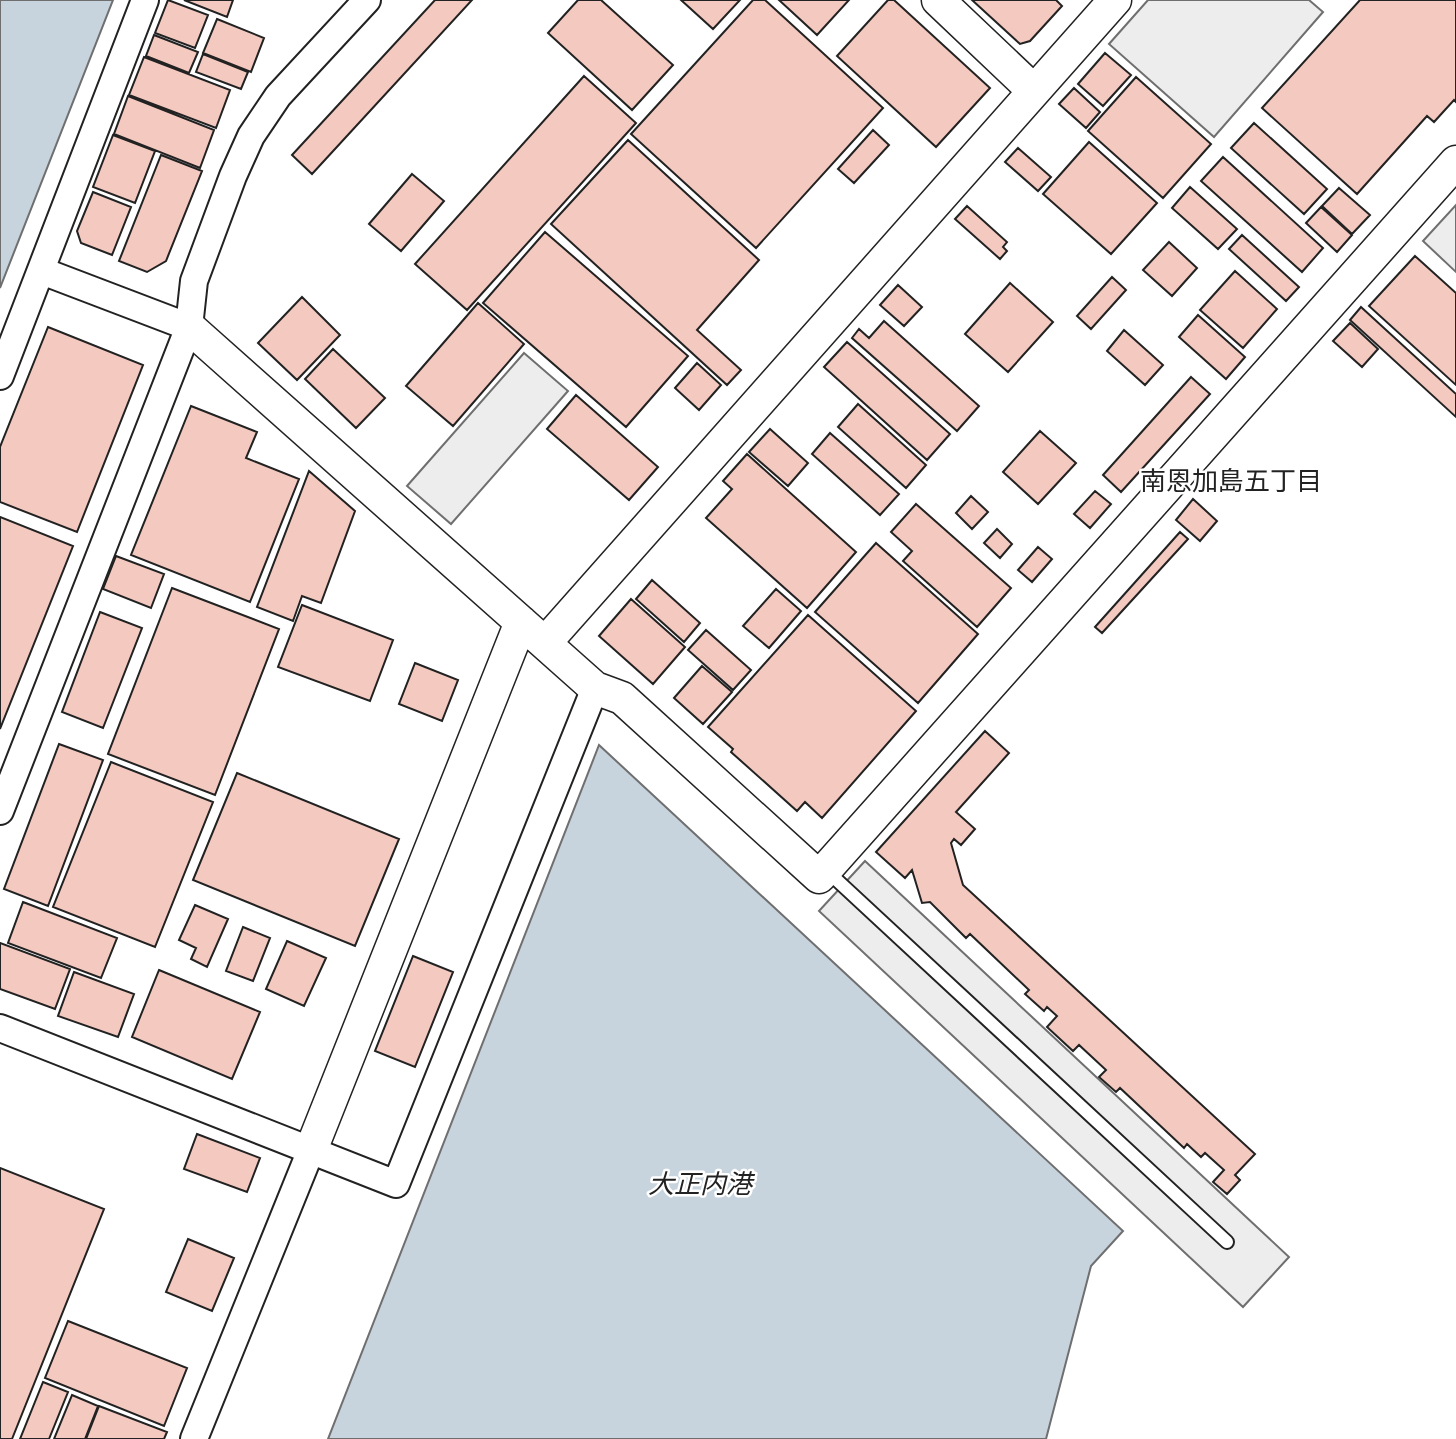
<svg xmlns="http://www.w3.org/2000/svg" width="1456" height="1439" font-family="Figtree,'Noto Sans JP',sans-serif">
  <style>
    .parking { fill: #ededed; stroke: #6f6f6f; stroke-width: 2 }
    .water { fill: #c7d3dd; stroke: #6f6f6f; stroke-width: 2 }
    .building { fill: #f3c9c0; stroke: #222; stroke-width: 2 }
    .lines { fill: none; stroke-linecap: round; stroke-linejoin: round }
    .service-casing { stroke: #222; stroke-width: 16 }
    .minor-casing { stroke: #222; stroke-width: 30 }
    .tertiary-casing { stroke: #222; stroke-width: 35 }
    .service { stroke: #fff; stroke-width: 12 }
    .minor { stroke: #fff; stroke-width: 26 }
    .tertiary { stroke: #fff; stroke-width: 32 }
    .labels { text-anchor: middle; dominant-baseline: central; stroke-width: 5; stroke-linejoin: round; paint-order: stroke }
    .neighbourhood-label { font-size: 26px; fill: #222; stroke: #fff }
    .water-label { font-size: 26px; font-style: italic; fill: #222; stroke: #fff }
  </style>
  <rect width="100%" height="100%" fill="#fff"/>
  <path class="parking" d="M1148 0H1309L1323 12 1214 137 1109 44Z
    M1456 205V272L1423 241Z
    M524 353 568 391 451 524 407 486Z
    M865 861 1289 1257 1243 1307 819 911Z"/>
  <path class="water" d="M0 0H113L0 288Z
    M599 745 1123 1231 1091 1266 1046 1439H328Z"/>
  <path class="building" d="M168 0 208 15 195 48 155 33Z
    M184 0H233L227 17Z
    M435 0H472L312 174 292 155Z
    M578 0H601L673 65 632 110 548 33Z
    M681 0H740L713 29Z
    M753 0H765L883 108 756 248 631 134Z
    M779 0H849L817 35Z
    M888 0H894L990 88 936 147 837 56Z
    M972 0H1056L1062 6 1030 41 1020 44Z
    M1360 0H1456V102L1454 100 1434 122 1427 116 1357 194 1262 108Z
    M217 19 264 38 251 72 203 53Z
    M154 35 198 52 189 73 146 56Z
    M1105 53 1131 75 1103 106 1078 84Z
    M203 54 248 72 241 89 196 72Z
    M144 57 230 90 216 128 129 95Z
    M584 76 636 123 467 310 415 264Z
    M1136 77 1211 144 1163 198 1088 131Z
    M1074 88 1100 112 1086 128 1059 104Z
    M128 96 214 130 200 168 114 134Z
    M1254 123 1327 189 1304 214 1231 148Z
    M873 130 889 145 854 183 838 169Z
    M113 135 155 151 135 203 93 187Z
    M628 140 759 260 697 330 741 370 727 385 551 224Z
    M1089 142 1157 203 1111 254 1043 194Z
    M1018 148 1051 177 1038 191 1005 162Z
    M161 155 202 171 166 261 147 272 119 261Z
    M1223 157 1323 248 1302 272 1201 181Z
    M412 174 444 201 401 251 369 224Z
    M1190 187 1237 229 1218 249 1172 208Z
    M1339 188 1370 215 1352 234 1322 206Z
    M93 192 131 207 112 255 81 243 77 231Z
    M967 206 1007 242 1003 247 1007 251 1000 259 955 219Z
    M1321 207 1352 235 1337 252 1306 223Z
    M545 232 688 356 626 427 483 303Z
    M1242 235 1299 287 1286 301 1229 249Z
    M1169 242 1197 268 1172 296 1143 270Z
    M1415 256 1456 293V385L1369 306Z
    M1235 271 1277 309 1243 348 1200 310Z
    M1112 277 1126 290 1091 329 1077 316Z
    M1010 283 1053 322 1008 372 965 334Z
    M898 285 922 307 904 326 880 305Z
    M302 297 340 335 297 380 258 343Z
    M478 303 524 344 453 426 406 386Z
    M1361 307 1456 394V417L1350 320Z
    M1198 315 1245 357 1226 379 1179 337Z
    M884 321 979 406 957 431 852 338 859 329 869 338Z
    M1350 323 1378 349 1362 367 1333 341Z
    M48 327 143 365 77 532 0 502V447Z
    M1124 330 1163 365 1145 385 1107 351Z
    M847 342 950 434 927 460 824 367Z
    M333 349 385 398 356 428 305 379Z
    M697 363 721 385 699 410 675 388Z
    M1191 377 1210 394 1121 492 1103 475Z
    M576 395 658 467 629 500 547 429Z
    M858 404 926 465 906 488 838 427Z
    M191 406 257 432 246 458 299 479 250 602 131 555Z
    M770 429 808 463 788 486 749 452Z
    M1040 431 1076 463 1038 504 1003 472Z
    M830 433 899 494 880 515 812 454Z
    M747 454 856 552 807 608 706 518 732 489 723 481Z
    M309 471 355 511 321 603 302 596 293 621 257 607Z
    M1095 491 1111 504 1090 528 1074 514Z
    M971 496 988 512 972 529 956 513Z
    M1193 499 1217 521 1200 541 1176 520Z
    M916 504 1011 588 977 627 903 561 912 551 891 532Z
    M0 517 73 546 0 729Z
    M997 529 1012 544 1000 558 984 543Z
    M1180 532 1188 539 1102 633 1095 627Z
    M876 543 978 634 918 703 815 612Z
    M1038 547 1052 559 1032 582 1018 570Z
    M116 556 164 574 151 608 103 589Z
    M652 580 700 623 684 642 636 599Z
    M172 588 279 629 215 795 108 754Z
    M776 589 801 611 769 648 743 626Z
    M631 599 685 647 653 684 599 636Z
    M302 605 393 640 370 701 278 667Z
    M100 612 142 628 103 728 62 712Z
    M808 615 916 711 822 818 805 802 797 811 731 752 733 749 708 727Z
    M706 630 751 670 733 690 688 650Z
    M415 663 458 680 442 721 399 704Z
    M702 666 732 692 703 724 674 698Z
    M985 731 1009 753 956 812 975 829 961 845 954 839 951 843 963 885 1255 1154 1235 1175 1240 1180 1227 1194 1213 1182 1224 1170 1205 1153 1201 1157 1187 1144 1184 1148 1120 1088 1116 1092 1099 1077 1106 1070 1079 1045 1073 1051 1047 1027 1057 1016 1047 1007 1044 1011 1025 994 1029 990 970 934 966 938 930 902 922 903 912 870 905 878 876 852Z
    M59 744 103 760 48 906 4 889Z
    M111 762 213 802 155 947 53 907Z
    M237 773 399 839 355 946 193 880Z
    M23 902 117 938 101 978 8 943Z
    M195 905 228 919 207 967 191 959 196 948 179 940Z
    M243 927 270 938 253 981 226 971Z
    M287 941 326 958 304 1006 266 989Z
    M0 943 70 969 55 1009 0 989Z
    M413 956 453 972 415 1067 375 1051Z
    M159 970 260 1012 232 1079 132 1037Z
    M74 972 134 994 118 1037 58 1016Z
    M197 1134 260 1158 247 1192 184 1169Z
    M0 1168 104 1209 12 1439H0Z
    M188 1239 234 1258 212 1311 166 1292Z
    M68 1321 187 1368 164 1426 45 1378Z
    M43 1382 68 1392 49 1439H20Z
    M72 1395 98 1406 85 1439H54Z
    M99 1406 167 1432 164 1439H86Z"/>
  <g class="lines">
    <g class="service-casing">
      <path id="service" d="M826 870 1227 1242"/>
    </g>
    <g class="minor-casing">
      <path id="minor" d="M42 271 189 327
        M0 376 145 0
        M0 811 189 327 194 281 233 176 251 136 278 96 367 0
        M0 1028 396 1184 595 688
        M194 1439 311 1150"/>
    </g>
    <g class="tertiary-casing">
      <path id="tertiary" d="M938 0 1034 91
        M189 327 595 688 622 698 819 877 1456 162
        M545 643 1115 0
        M311 1150 521 622"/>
    </g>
    <use href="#service" class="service"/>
    <use href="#minor" class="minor"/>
    <use href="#tertiary" class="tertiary"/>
  </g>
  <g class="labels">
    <g class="neighbourhood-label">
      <text x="1231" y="481">南恩加島五丁目</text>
    </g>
    <g class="water-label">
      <text x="700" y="1184">大正内港</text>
    </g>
  </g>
</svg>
